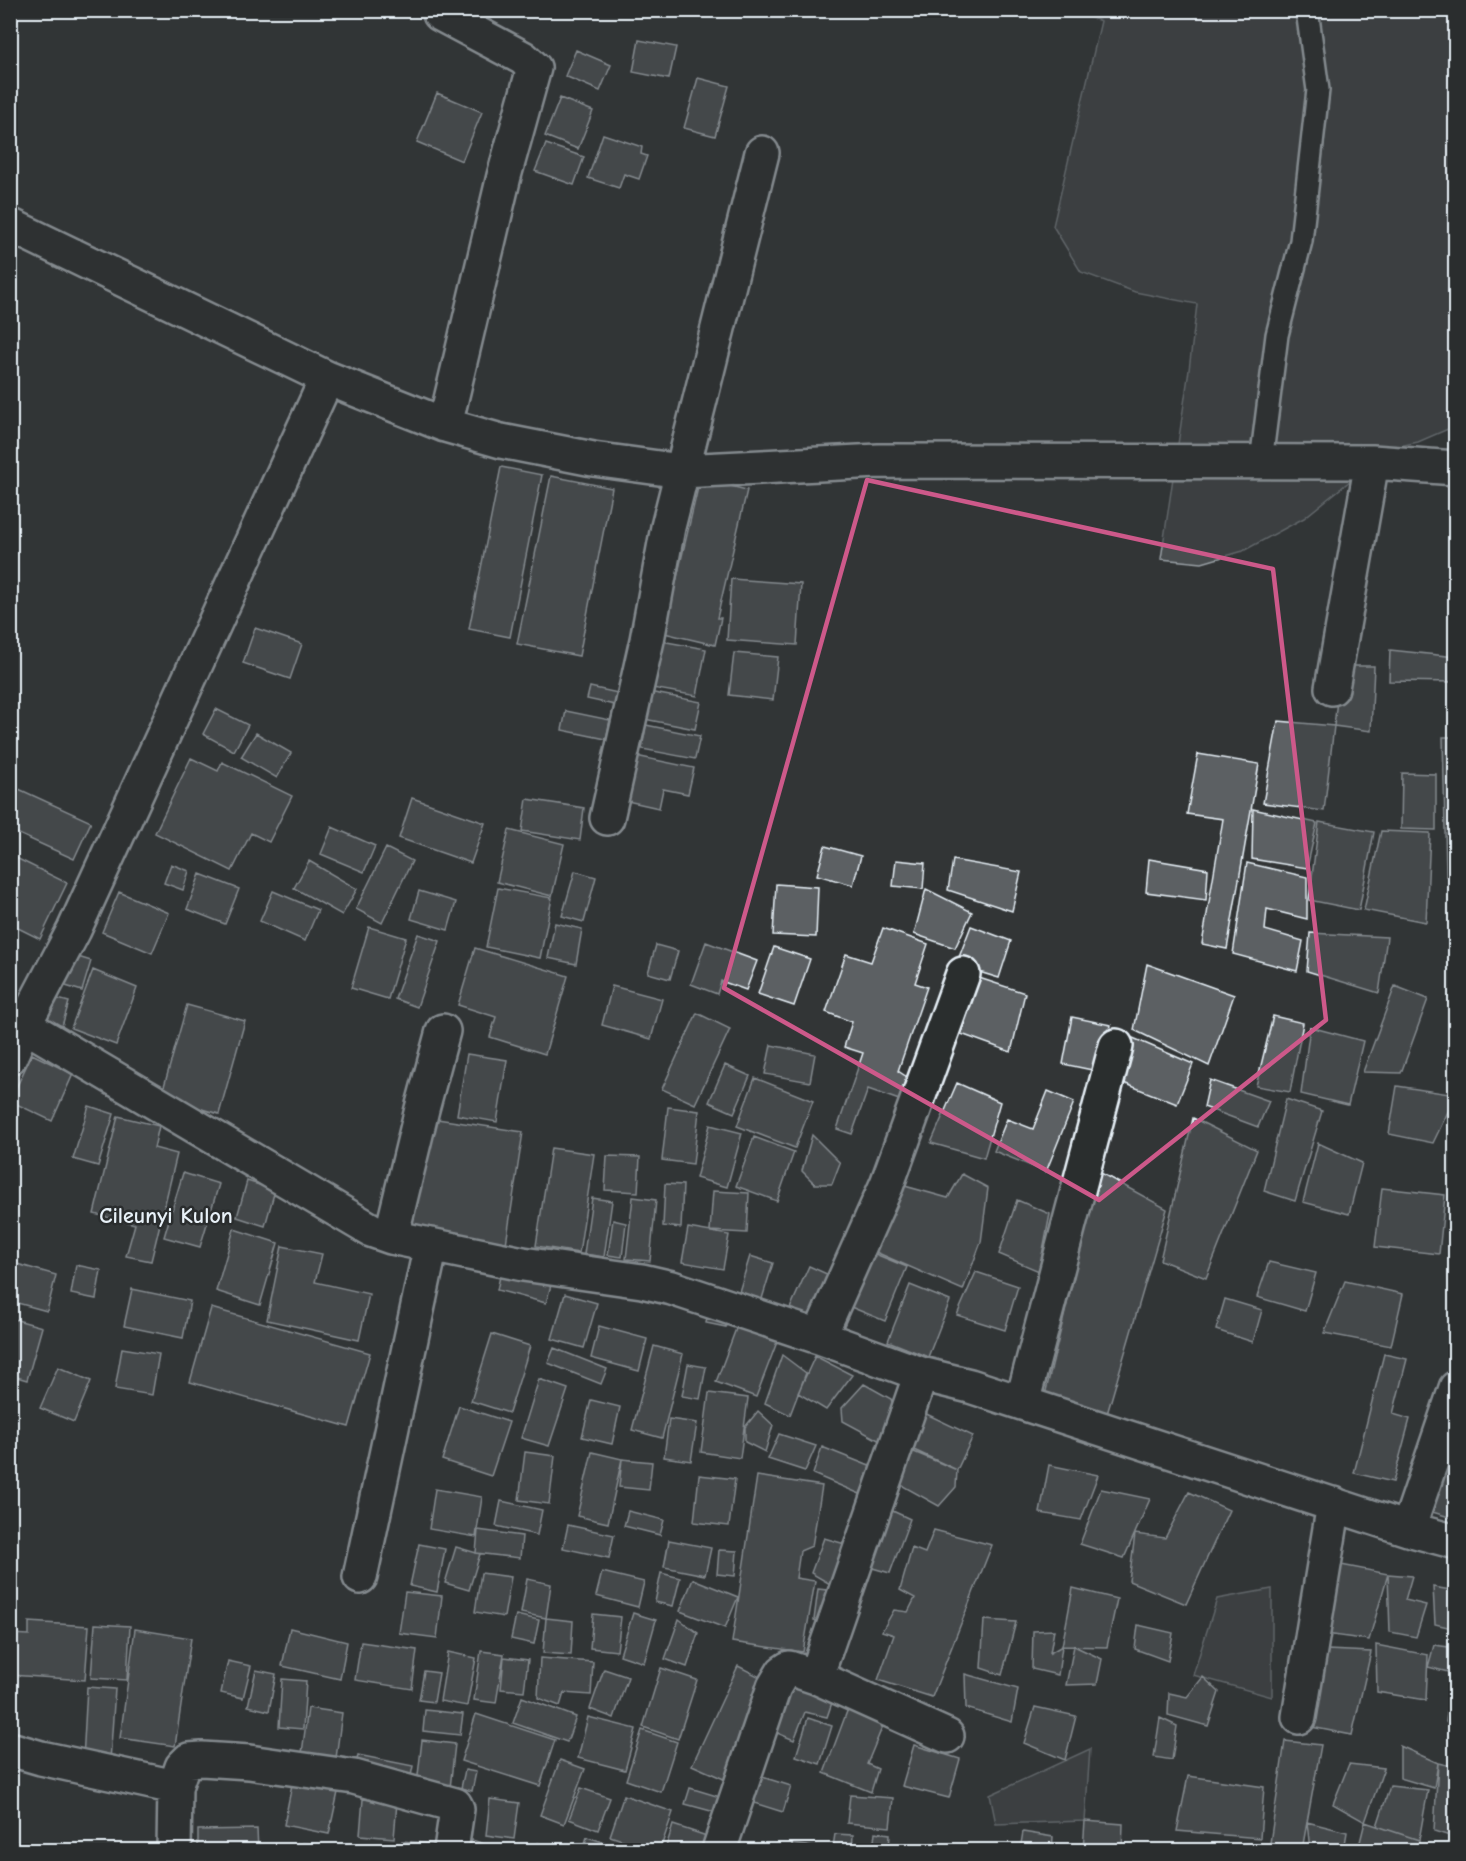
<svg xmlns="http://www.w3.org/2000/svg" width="1466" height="1861" font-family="'Comic Neue',sans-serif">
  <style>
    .green { fill: #494d4f; stroke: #989fa4; stroke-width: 1.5 }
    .building { fill: #5c6063; stroke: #e8f1f8; stroke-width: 1.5 }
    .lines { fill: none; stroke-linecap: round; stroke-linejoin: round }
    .service-casing { stroke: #e8f1f8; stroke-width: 26 }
    .minor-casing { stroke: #e8f1f8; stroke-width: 38 }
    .service { stroke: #2a2d2e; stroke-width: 21 }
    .minor { stroke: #2a2d2e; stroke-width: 33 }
    .marked { fill: none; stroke: #cd598a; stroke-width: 4.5; stroke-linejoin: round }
    .labels { text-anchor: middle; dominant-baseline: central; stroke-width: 5; stroke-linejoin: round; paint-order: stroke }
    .quarter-label { font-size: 22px; font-weight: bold; fill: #e8f1f8; stroke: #2a2d2e }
  </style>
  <rect width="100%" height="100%" fill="#323536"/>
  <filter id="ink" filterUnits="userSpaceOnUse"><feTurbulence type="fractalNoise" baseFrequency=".0167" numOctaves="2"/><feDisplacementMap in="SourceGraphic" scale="12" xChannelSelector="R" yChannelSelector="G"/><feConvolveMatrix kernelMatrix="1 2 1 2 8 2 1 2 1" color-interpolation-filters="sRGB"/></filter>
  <g filter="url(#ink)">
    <path class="green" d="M1070 11H1455V426L1418 442 1391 448 1304 518 1243 551 1202 563 1161 559 1189 370 1197 304 1135 292 1081 272 1053 226 1101 21Z
      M1272 1589V1697L1193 1675 1217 1599Z
      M1090 1749 1085 1821 996 1824 990 1795Z"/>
    <path class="building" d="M639 40 676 47 669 79 633 72Z
      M576 50 611 65 600 91 565 76Z
      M698 78 729 86 715 136 684 128Z
      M437 93 482 112 462 161 417 142Z
      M560 98 593 111 578 149 545 136Z
      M603 134 642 147 641 154 647 156 639 179 624 174 619 188 588 178Z
      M546 144 584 157 574 185 535 171Z
      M501 467 542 475 510 637 469 629Z
      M551 476 612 488 579 656 517 644Z
      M700 479 747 490 717 618H721L715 645 664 633Z
      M731 579 801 584 797 645 727 640Z
      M255 628 302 644 290 679 243 663Z
      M661 641 706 649 697 696 652 688Z
      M1390 650 1456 657V682L1389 681Z
      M734 653 778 657 773 700 729 695Z
      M1341 666H1374L1371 731 1334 726Z
      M590 687 618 693 615 705 587 699Z
      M649 692 701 702 695 729 644 719Z
      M216 709 248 725 234 751 203 734Z
      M566 711 610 720 606 739 562 730Z
      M1278 721 1334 726 1324 811 1263 803Z
      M646 725 700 736 695 759 642 749Z
      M256 733 291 753 277 778 241 757Z
      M1443 737H1456V874L1446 876Z
      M1198 754 1259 764 1227 949 1202 944 1223 819 1187 814Z
      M636 756 694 768 688 794 663 789 659 808 627 801Z
      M191 758 218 771 222 762 292 796 269 842 251 833 232 871 155 833Z
      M1402 773 1436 774V830L1401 829Z
      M10 785 91 822 74 859 10 830Z
      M412 798 485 823 471 863 399 838Z
      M527 799 584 808 580 840 522 831Z
      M1253 809 1317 823 1307 868 1252 859Z
      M1319 822 1374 832 1359 910 1309 900Z
      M332 827 375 846 364 872 321 854Z
      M509 830 564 844 552 896 497 882Z
      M1381 831 1430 833 1426 922 1364 910Z
      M825 846 861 856 853 885 817 875Z
      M386 848 412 861 382 923 356 909Z
      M10 855 67 883 40 939 10 924Z
      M1149 859 1208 869 1206 900 1146 892Z
      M896 860 925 863 923 889 893 886Z
      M953 860 1021 872 1012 911 948 890Z
      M309 861 357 889 342 915 294 888Z
      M1247 863 1307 877V919L1267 909 1265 930 1303 941 1297 971 1233 954Z
      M171 864 189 871 183 890 164 883Z
      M575 871 596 877 584 922 562 916Z
      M200 874 239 889 225 924 187 909Z
      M776 884 818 887 816 937 773 935Z
      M498 888 552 898 540 958 486 947Z
      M926 889 972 912 955 948 914 934Z
      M273 891 318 910 305 941 260 921Z
      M419 891 456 902 448 930 411 919Z
      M119 892 169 913 152 953 102 932Z
      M555 923 582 929 576 964 548 958Z
      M971 926 1011 941 999 978 956 965Z
      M369 927 406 938 388 999 351 988Z
      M883 928 928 944 915 983 927 987 898 1071 910 1079 902 1101 868 1089 852 1134 837 1129 863 1053 844 1047 852 1022 826 1012 846 954 871 962Z
      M1310 933 1387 937 1379 993 1307 971Z
      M418 934 440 941 417 1007 395 999Z
      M706 942 757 961 746 990 721 981 717 994 691 984Z
      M656 945 678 951 670 979 648 973Z
      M774 947 810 959 794 1006 758 994Z
      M475 948 568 976 545 1054 490 1037 496 1017 458 1005Z
      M65 953 91 961 82 991 56 983Z
      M1147 964 1234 995 1209 1066 1134 1030Z
      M93 970 137 988 116 1045 71 1028Z
      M973 976 1025 993 1011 1052 953 1031Z
      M612 986 662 999 651 1039 602 1025Z
      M1395 986 1428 999 1401 1073 1363 1072Z
      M54 998 69 1002 62 1026 47 1021Z
      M187 1005 245 1021 219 1114 161 1097Z
      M697 1013 730 1029 695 1104 662 1089Z
      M1273 1016 1303 1023 1290 1092 1256 1086Z
      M1072 1017 1111 1025 1102 1072 1063 1064Z
      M1310 1027 1363 1041 1348 1105 1301 1094Z
      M1126 1035 1193 1064 1177 1104 1121 1082Z
      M771 1045 815 1054 810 1082 765 1074Z
      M32 1054 73 1074 52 1121 10 1101Z
      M467 1054 507 1060 497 1122 457 1115Z
      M725 1065 750 1076 734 1113 709 1102Z
      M755 1078 813 1101 795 1148 737 1126Z
      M1210 1080 1269 1101 1258 1127 1204 1107Z
      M957 1083 1000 1102 984 1158 931 1143Z
      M1397 1086 1456 1095 1433 1143 1389 1134Z
      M1048 1091 1074 1102 1046 1172 994 1151 1007 1119 1033 1129Z
      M1286 1099 1322 1111 1295 1201 1264 1191Z
      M89 1106 114 1114 98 1166 73 1159Z
      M668 1107 699 1111 693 1164 662 1160Z
      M118 1116 159 1126 154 1148 177 1154 151 1261 126 1256 135 1224 94 1214Z
      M424 1117 523 1132 506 1244 407 1229Z
      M1193 1118 1257 1150 1206 1278 1160 1260Z
      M710 1125 742 1133 727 1187 696 1178Z
      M812 1135 840 1163 832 1184H815L802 1171Z
      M754 1137 794 1152 777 1201 736 1186Z
      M1318 1143 1362 1163 1349 1214 1303 1202Z
      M551 1148 594 1154 579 1253 536 1246Z
      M607 1156 640 1157 638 1192 605 1190Z
      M1099 1172 1167 1209 1107 1414 1044 1399Z
      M183 1173 219 1184 200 1247 164 1237Z
      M962 1174 988 1188 981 1242 963 1290 871 1250 901 1185 948 1198Z
      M247 1181 275 1190 265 1226 237 1217Z
      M665 1184 683 1185 681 1228 663 1226Z
      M1382 1188 1445 1195 1439 1254 1375 1247Z
      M713 1191 749 1193 747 1233 710 1231Z
      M633 1197 656 1200 650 1261 626 1259Z
      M592 1198 612 1201 604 1257 584 1254Z
      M1017 1200 1050 1214 1039 1271 999 1254Z
      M613 1220 626 1223 622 1257 608 1255Z
      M688 1228 729 1235 723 1269 682 1262Z
      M234 1229 278 1243 260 1305 216 1291Z
      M282 1246 322 1254 315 1282 369 1294 359 1340 267 1320Z
      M863 1249 907 1267 885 1321 841 1303Z
      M750 1256 773 1263 761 1302 738 1295Z
      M10 1262 56 1275 47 1311 10 1301Z
      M1269 1262 1316 1273 1305 1311 1257 1297Z
      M76 1265 101 1270 96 1299 71 1294Z
      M809 1266 838 1279 816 1326 788 1313Z
      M501 1272 551 1285 546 1303 497 1290Z
      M976 1272 1018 1286 1005 1330 957 1315Z
      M1345 1281 1403 1294 1391 1346 1324 1333Z
      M910 1285 950 1301 928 1357 888 1341Z
      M132 1289 190 1301 183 1338 124 1326Z
      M565 1294 597 1303 584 1348 552 1339Z
      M1225 1299 1262 1310 1253 1342 1216 1330Z
      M709 1307 729 1311 726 1327 706 1323Z
      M211 1308 370 1353 349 1427 190 1382Z
      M10 1318 42 1327 27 1380 10 1375Z
      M599 1326 647 1339 639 1371 591 1358Z
      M737 1326 777 1342 756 1397 716 1382Z
      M492 1334 530 1346 509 1413 471 1401Z
      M654 1346 683 1354 662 1438 632 1430Z
      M122 1348 159 1354 152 1395 115 1389Z
      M554 1348 607 1369 601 1384 548 1363Z
      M1384 1354 1407 1359 1393 1414 1410 1419 1393 1482 1354 1473Z
      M782 1355 806 1373 790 1415 765 1403Z
      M815 1356 852 1375 826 1410 798 1393Z
      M688 1364 706 1367 700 1399 682 1396Z
      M58 1367 91 1381 74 1422 40 1408Z
      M539 1379 568 1389 549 1446 521 1438Z
      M864 1384 891 1399 896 1414 882 1442 843 1421 842 1408Z
      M709 1393 748 1398 740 1458 701 1452Z
      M591 1400 620 1407 612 1444 582 1437Z
      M459 1406 509 1422 491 1476 442 1460Z
      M918 1410 973 1436 957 1470 903 1445Z
      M758 1411 773 1425 765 1452 745 1442V1427Z
      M669 1419 697 1423 691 1461 664 1457Z
      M779 1434 816 1446 805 1471 768 1459Z
      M822 1447 872 1467 860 1494 813 1474Z
      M902 1447 957 1470 956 1487 939 1506 892 1480Z
      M525 1452 555 1456 549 1504 519 1500Z
      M592 1452 622 1459 608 1523 577 1516Z
      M622 1459 652 1462 649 1490 619 1487Z
      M1049 1465 1098 1475 1081 1520 1040 1513Z
      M1443 1467 1456 1470V1519L1429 1511Z
      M699 1475 735 1479 729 1526 694 1522Z
      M757 1476 822 1486 812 1546 800 1551 796 1578 815 1581 803 1652 732 1642Z
      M435 1489 482 1497 476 1537 429 1529Z
      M1101 1489 1150 1499 1124 1558 1080 1544Z
      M1189 1492 1229 1510 1186 1604 1129 1581 1135 1534 1165 1538Z
      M501 1501 542 1510 537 1535 496 1526Z
      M884 1507 910 1519 890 1573 862 1565Z
      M628 1511 664 1520 660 1535 624 1526Z
      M568 1525 614 1535 609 1558 563 1548Z
      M478 1530 522 1536 520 1558 476 1553Z
      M934 1530 992 1545 932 1697 878 1680 894 1635 882 1631 894 1610 908 1612 915 1598 900 1590 912 1548 925 1553Z
      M824 1538 852 1546 840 1582 830 1584 811 1573Z
      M669 1540 711 1548 705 1575 664 1567Z
      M419 1544 445 1549 437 1592 410 1586Z
      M456 1547 480 1554 469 1590 445 1583Z
      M719 1550 737 1551 735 1576 717 1574Z
      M1336 1564 1388 1574 1369 1640 1326 1634Z
      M602 1572 644 1582 638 1607 596 1596Z
      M481 1573 511 1577 504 1617 475 1612Z
      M661 1573 680 1578 673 1606 655 1602Z
      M1388 1574 1412 1576 1405 1600 1426 1605 1416 1637 1390 1632Z
      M527 1579 551 1584 546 1618 521 1613Z
      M693 1579 738 1597 725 1628 680 1611Z
      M1433 1587 1456 1591V1629L1435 1624Z
      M1073 1588 1117 1599 1107 1647 1062 1646Z
      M818 1589 836 1591 833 1622 814 1620Z
      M405 1592 442 1596 437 1638 399 1633Z
      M633 1613 656 1620 644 1663 620 1655Z
      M593 1614 621 1617 617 1651 590 1648Z
      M516 1615 539 1620 534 1644 511 1639Z
      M546 1618 573 1621 571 1655 543 1653Z
      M679 1619 698 1633 687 1667 665 1659Z
      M984 1620 1016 1622 1002 1675 981 1668Z
      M29 1622 89 1626 85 1680 10 1675V1634L29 1635Z
      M95 1624 130 1626 127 1680 91 1678Z
      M1138 1625 1173 1633 1168 1661 1135 1649Z
      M290 1628 347 1642 340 1679 282 1666Z
      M135 1629 191 1638 175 1746 120 1738Z
      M1054 1630 1050 1653 1062 1646 1058 1675 1032 1669 1033 1631Z
      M361 1642 417 1650 412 1689 355 1680Z
      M1376 1645 1428 1655 1426 1700 1377 1692Z
      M1434 1645 1456 1648V1674L1428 1667Z
      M1074 1646 1102 1659 1097 1684 1066 1685Z
      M1327 1650 1371 1652 1352 1735 1301 1725Z
      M481 1651 504 1654 496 1703 474 1700Z
      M448 1652 476 1658 467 1706 440 1701Z
      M504 1657 528 1660 524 1691 501 1689Z
      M540 1658 593 1662 591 1695 564 1693 560 1706 538 1698Z
      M228 1661 251 1666 243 1698 221 1693Z
      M738 1666 772 1683 726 1780 692 1765Z
      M661 1668 697 1680 678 1739 643 1727Z
      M604 1669 628 1677 614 1718 590 1709Z
      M256 1670 276 1674 269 1711 248 1706Z
      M424 1671 439 1673 434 1702 419 1700Z
      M965 1674 1018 1689 1012 1722 966 1708Z
      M1203 1677 1219 1692 1208 1726 1168 1715 1169 1693 1187 1697Z
      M781 1678 836 1691 827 1717 805 1712 794 1740 763 1727Z
      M282 1679 306 1681 303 1729 279 1727Z
      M1456 1685V1724L1446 1722 1450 1686Z
      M87 1687 115 1689 110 1761 83 1760Z
      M522 1697 576 1717 567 1742 513 1723Z
      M849 1706 884 1723 867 1764 878 1769 871 1792 824 1773Z
      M1035 1707 1076 1716 1065 1760 1024 1743Z
      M308 1708 342 1713 334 1773 300 1768Z
      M425 1710 463 1714 460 1735 423 1731Z
      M476 1714 555 1740 540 1786 461 1761Z
      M588 1717 636 1729 625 1770 578 1758Z
      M808 1718 832 1726 820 1764 796 1756Z
      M1160 1718 1177 1726 1172 1760 1154 1757Z
      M642 1730 677 1742 661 1792 626 1780Z
      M422 1740 455 1744 450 1788 417 1784Z
      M1285 1741 1321 1745 1302 1850H1269Z
      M914 1745 960 1759 949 1798 902 1786Z
      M1400 1746 1438 1763 1434 1788 1400 1778Z
      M358 1755 413 1766 409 1785 354 1774Z
      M560 1760 585 1769 564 1824 540 1815Z
      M1438 1763 1456 1767V1838L1434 1831Z
      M1349 1764 1384 1768 1365 1822 1333 1804Z
      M465 1770 476 1772 472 1791 461 1788Z
      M294 1774 340 1783 329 1834 284 1825Z
      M759 1776 791 1786 783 1812 751 1802Z
      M1188 1776 1264 1787 1260 1838 1177 1831Z
      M1390 1786 1428 1790 1419 1840 1377 1826Z
      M581 1788 610 1798 598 1830 569 1819Z
      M690 1788 730 1800 726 1815 685 1804Z
      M624 1795 673 1812 660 1850H652L610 1836Z
      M850 1795 893 1798 890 1827 847 1823Z
      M363 1799 397 1802 394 1838 360 1835Z
      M490 1799 519 1803 514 1839 486 1835Z
      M1085 1821 1123 1824 1122 1850H1083Z
      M1307 1822 1347 1832 1344 1850H1310Z
      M1365 1822 1419 1840V1850H1358Z
      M673 1825 713 1838 709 1850H665Z
      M257 1829 258 1850H198V1830Z
      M875 1832 890 1834 889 1850H873Z
      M1023 1832 1053 1837 1052 1850H1020Z
      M835 1834 853 1835 852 1849 833 1847Z
      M587 1837 613 1845 611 1850H583Z
      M472 1840 502 1850H468Z
      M402 1841 433 1844V1850H401Z
      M302 1843 340 1847V1850H302Z
      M538 1843 555 1850H535Z
      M792 1844 827 1849V1850H791Z
      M893 1844 927 1847V1850H892Z"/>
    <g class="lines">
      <g class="service-casing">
        <path id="service" d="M1261 462 1277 335 1301 241 1318 90 1307 10"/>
      </g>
      <g class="minor-casing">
        <path id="minor" d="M440 14 523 58 534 68 504 176 445 425
          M10 225 327 378 445 425 501 441 593 459 681 471 879 461 1372 462 1456 468
          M1332 688 1372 462
          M607 818 647 640 668 527 762 153
          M24 1025 371 1230 391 1237 523 1264 642 1281 672 1288 819 1337 921 1374 970 1386 1408 1529 1456 1542
          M10 1057 24 1025 74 930 327 378
          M391 1237 422 1109 443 1031
          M819 1337 887 1184 963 974
          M1022 1403 1116 1046
          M1408 1529 1456 1388
          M360 1577 431 1245
          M816 1677 947 1736
          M1299 1717 1334 1504
          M10 1749 41 1758 175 1787 182 1767 189 1760 202 1759 249 1762 354 1777 455 1805 457 1809 451 1850
          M174 1850 175 1787
          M719 1850 774 1687 783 1672 789 1668 816 1677 921 1374"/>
      </g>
      <use href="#service" class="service"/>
      <use href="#minor" class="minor"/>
    </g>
  </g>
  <path d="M0 0H1466V1861H0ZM867 480 1273 569 1326 1020 1099 1200 724 988Z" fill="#323536" fill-opacity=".55" fill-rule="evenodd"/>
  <path class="marked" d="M867 480 1273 569 1326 1020 1099 1200 724 988Z"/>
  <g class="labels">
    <g class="quarter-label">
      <text x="166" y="1216">Cileunyi Kulon</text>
    </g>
  </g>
  <rect width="1466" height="1861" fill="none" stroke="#2a2d2e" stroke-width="36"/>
  <rect x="18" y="18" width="1430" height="1825" fill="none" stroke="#e8f1f8" stroke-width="2" filter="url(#ink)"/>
</svg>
